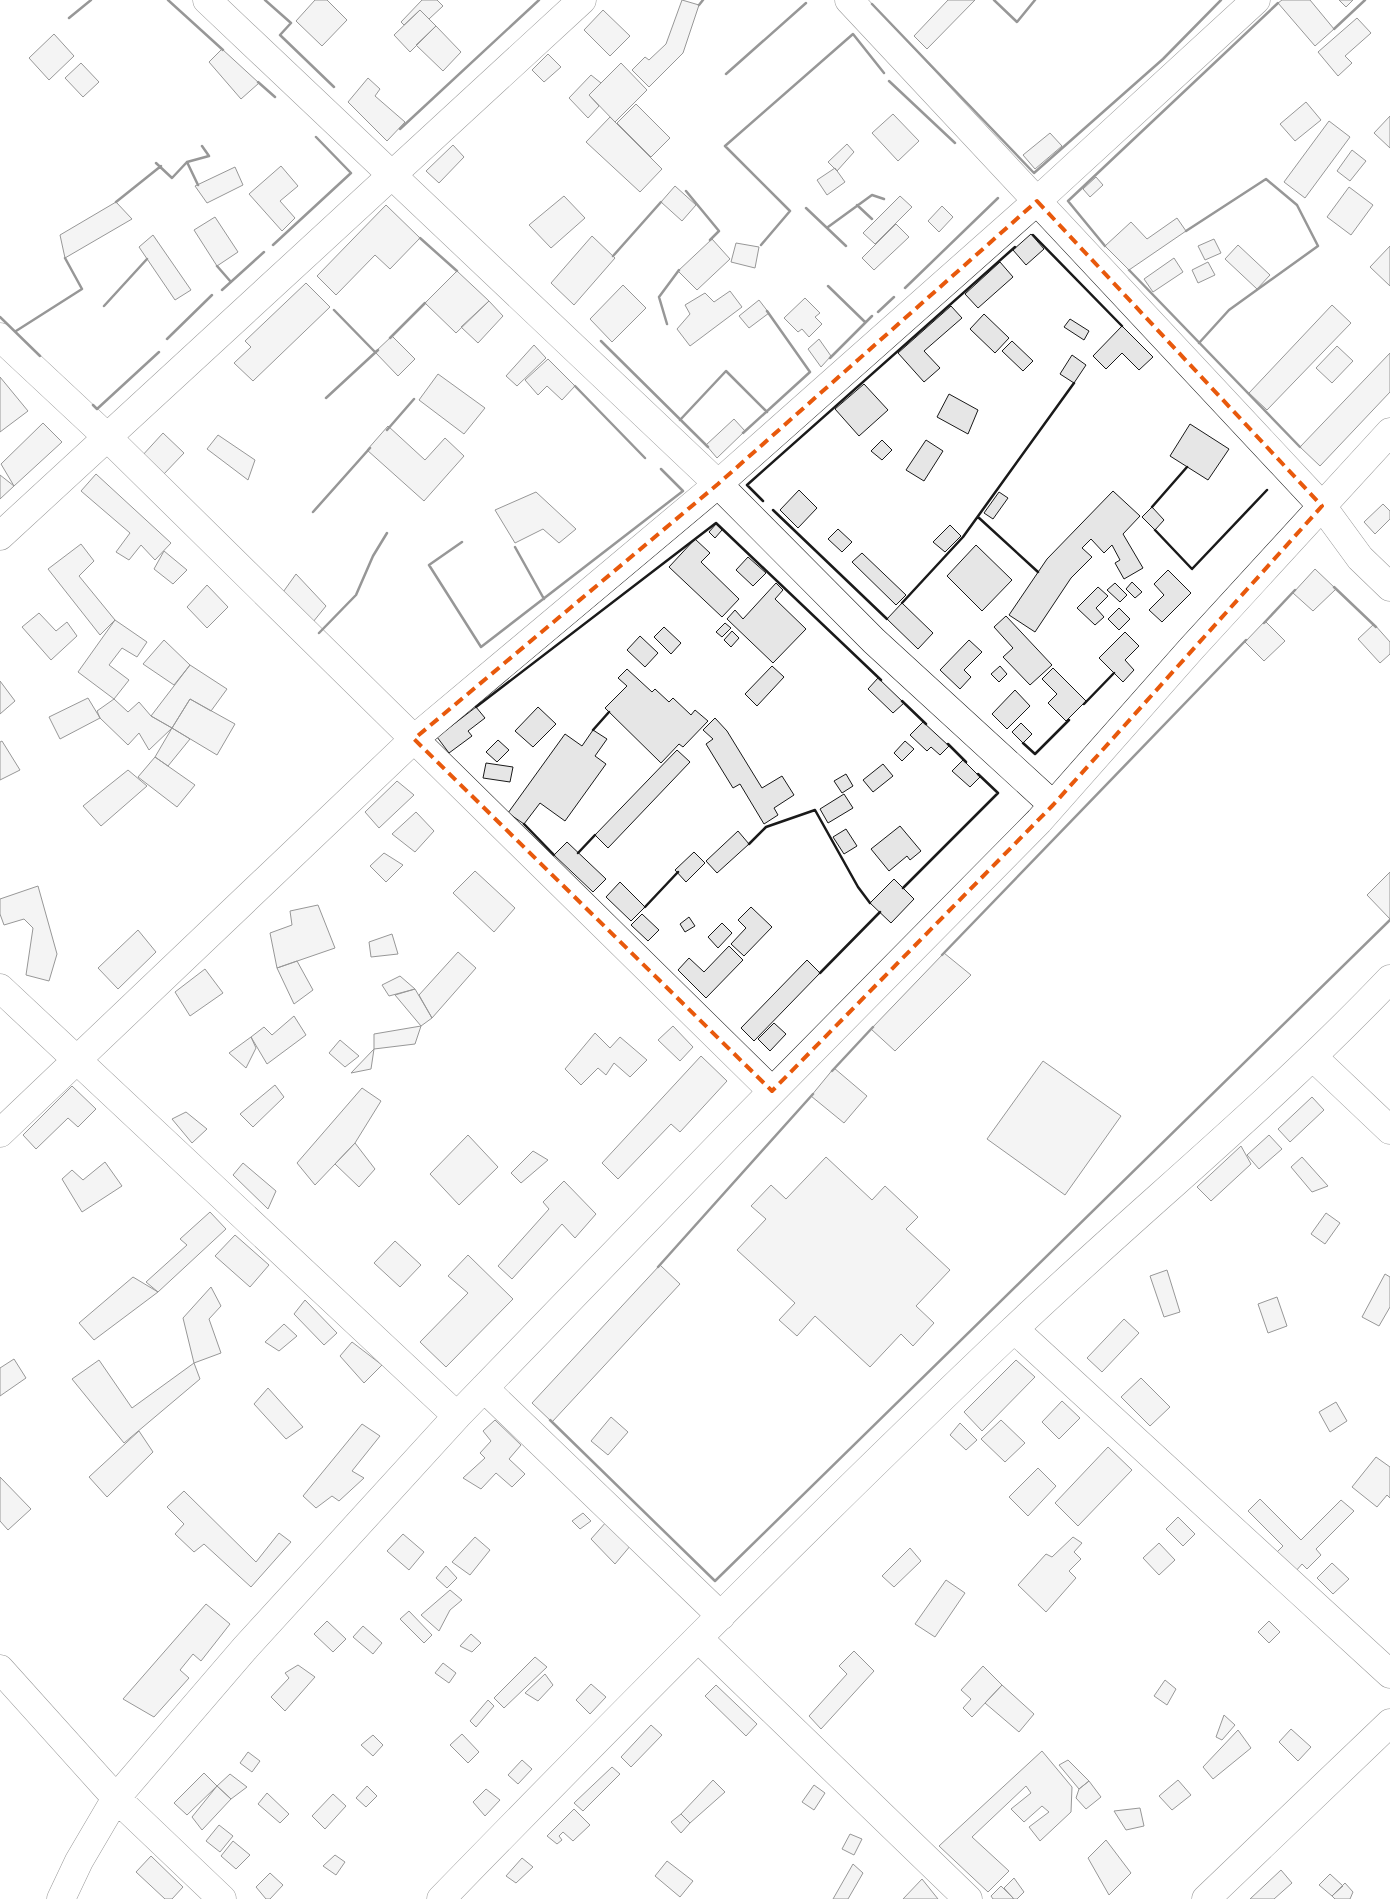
<svg xmlns="http://www.w3.org/2000/svg" width="1390" height="1899" font-family="Jost,sans-serif">
  <style>
    .building { fill: #e6e6e6; stroke: #1a1a1a }
    .lines { fill: none; stroke-linecap: round; stroke-linejoin: round }
    .street-casing { stroke: #1a1a1a; stroke-width: 29 }
    .street { stroke: #fff; stroke-width: 28 }
    .wall { stroke: #1a1a1a; stroke-width: 2.5 }
    .marked { fill: none; stroke: #e8590c; stroke-width: 4; stroke-dasharray: 10 6; stroke-linejoin: round }
  </style>
  <rect width="100%" height="100%" fill="#fff"/>
  <path class="building" d="M315 0H327L347 20 322 46 296 21Z
    M422 0H437L443 6 429 19 420 10 404 25 401 22Z
    M682 0 699 5 683 53 649 87 632 70 645 57 649 60 666 44Z
    M948 0H975L927 49 914 36Z
    M1282 0H1310L1334 29 1315 46 1278 3Z
    M1339 0H1353L1346 7Z
    M420 10 436 26 410 52 394 35Z
    M603 10 630 36 610 56 584 30Z
    M1357 18 1371 33 1345 56 1352 63 1338 76 1318 52Z
    M436 26 461 52 443 71 416 45Z
    M54 34 74 56 49 80 29 58Z
    M222 49 259 83 241 99 209 62Z
    M548 54 561 67 544 82 532 70Z
    M81 63 99 82 83 97 65 78Z
    M621 63 647 90 615 122 589 95Z
    M591 75 601 83 589 95 599 106 588 118 569 98Z
    M368 78 380 89 375 96 405 122 387 141 348 102Z
    M1306 102 1321 120 1295 141 1280 124Z
    M636 104 670 138 651 157 617 123Z
    M893 114 919 141 898 161 872 133Z
    M1390 116V148L1374 133Z
    M610 117 662 169 640 192 586 142Z
    M1329 121 1350 137 1305 198 1284 182Z
    M1050 133 1062 146 1035 169 1023 155Z
    M847 144 854 152 837 171 828 162Z
    M453 145 464 157 439 183 426 171Z
    M1352 150 1366 161 1350 181 1337 171Z
    M281 166 298 186 280 201 295 218 282 231 249 194Z
    M235 167 243 185 207 203 195 186Z
    M835 168 845 182 827 195 817 180Z
    M1096 177 1103 185 1090 197 1083 189Z
    M675 186 696 205 682 221 661 202Z
    M1349 187 1373 205 1351 235 1327 217Z
    M564 196 585 218 551 248 529 225Z
    M900 196 912 207 875 244 863 233Z
    M116 202 132 219 65 258 60 235Z
    M386 205 420 238 390 269 375 255 336 295 317 276Z
    M942 206 953 217 939 232 928 221Z
    M215 217 238 252 217 266 194 230Z
    M1177 218 1186 231 1129 270 1105 246 1131 222 1147 239Z
    M896 224 909 237 874 270 862 258Z
    M1031 234 1044 249 1026 265 1013 250Z
    M153 235 191 290 175 300 139 247Z
    M592 236 615 258 574 305 551 283Z
    M712 239 730 259 697 290 678 271Z
    M1214 239 1221 253 1205 260 1198 246Z
    M736 243 759 247 755 268 731 262Z
    M1238 245 1270 275 1257 289 1225 259Z
    M1390 246V286L1370 267Z
    M1174 258 1183 272 1153 292 1144 279Z
    M1000 262 1013 277 978 308 965 294Z
    M1208 262 1215 275 1198 283 1192 270Z
    M457 271 489 301 456 333 425 303Z
    M306 283 330 307 253 381 234 363 251 347 245 341Z
    M623 285 646 308 612 342 590 319Z
    M730 291 742 307 690 346 677 329 690 314 685 305 705 293 714 302Z
    M805 298 820 313 815 317 822 324 809 337 802 329 798 332 784 318Z
    M759 300 769 313 749 328 739 316Z
    M489 301 503 316 478 343 461 327Z
    M1332 305 1351 323 1267 410 1249 393Z
    M951 306 962 318 924 351 940 368 924 382 898 353Z
    M984 314 1009 338 995 353 970 329Z
    M1070 319 1089 331 1084 340 1064 327Z
    M1122 326 1153 357 1139 370 1122 353 1106 369 1093 356Z
    M392 336 415 359 398 376 375 352Z
    M819 339 831 356 821 367 808 349Z
    M1012 341 1033 361 1023 371 1002 351Z
    M534 345 546 358 517 386 506 376Z
    M1337 346 1353 361 1332 383 1316 368Z
    M1390 353V392L1320 466 1300 447Z
    M1072 355 1086 365 1074 383 1060 374Z
    M548 359 575 386 562 400 547 386 538 395 525 380Z
    M438 374 485 408 464 434 419 400Z
    M0 377 28 411 0 432Z
    M864 384 888 410 859 436 835 409Z
    M949 394 978 410 968 434 937 417Z
    M734 419 745 431 717 458 706 445Z
    M43 423 62 442 14 486 1 464Z
    M1190 424 1229 449 1208 480 1170 456Z
    M388 426 425 460 445 438 464 456 424 501 367 450Z
    M163 433 184 453 162 476 141 457Z
    M218 435 255 460 248 480 207 449Z
    M882 440 892 450 882 460 871 451Z
    M926 440 943 451 924 481 906 470Z
    M96 474 171 543 155 560 141 545 129 560 116 552 130 533 81 491Z
    M0 475 14 486 0 499Z
    M799 490 817 508 798 528 780 510Z
    M1113 491 1140 516 1123 534 1143 568 1124 579 1115 563 1120 560 1112 545 1104 553 1091 539 1082 548 1092 557 1071 578 1035 632 1009 615 1047 559Z
    M536 492 576 529 559 543 543 529 515 543 495 510Z
    M999 492 1008 498 993 519 984 513Z
    M1383 504 1390 511V519L1375 534 1364 522Z
    M1152 507 1164 520 1155 530 1142 517Z
    M716 524 722 530 715 538 709 532Z
    M950 525 961 536 945 552 933 542Z
    M838 529 852 542 842 552 828 539Z
    M695 539 710 553 701 562 739 599 722 617 669 567Z
    M81 544 94 561 79 576 115 620 100 635 48 569Z
    M976 545 1012 580 982 611 947 576Z
    M164 551 187 570 173 584 154 569Z
    M862 553 906 595 896 605 852 562Z
    M748 557 766 573 753 586 736 570Z
    M1315 569 1336 589 1313 611 1293 593Z
    M1168 570 1191 593 1162 622 1149 610 1164 595 1154 584Z
    M296 574 326 606 313 622 281 595Z
    M1132 582 1142 592 1135 598 1126 589Z
    M776 583 783 590 775 599 806 629 773 663 727 619 735 610 743 619Z
    M1115 583 1127 595 1120 602 1107 590Z
    M207 585 228 607 207 628 187 607Z
    M1098 587 1108 596 1096 608 1104 617 1095 625 1077 608Z
    M902 603 933 633 918 649 887 619Z
    M1119 608 1130 619 1119 630 1108 619Z
    M39 613 56 631 67 622 77 636 51 660 22 627Z
    M1006 616 1052 665 1030 685 1003 657 1013 648 994 627Z
    M115 620 147 642 137 657 122 648 109 665 129 680 114 699 78 672Z
    M1265 621 1285 641 1264 661 1245 642Z
    M725 623 731 628 722 637 716 632Z
    M1374 624 1390 642V654L1380 663 1358 639Z
    M664 627 681 643 671 654 654 637Z
    M732 631 739 638 731 647 724 640Z
    M1125 632 1139 646 1125 660 1134 670 1123 682 1099 658Z
    M640 636 658 653 645 667 627 650Z
    M164 640 190 665 174 685 143 664Z
    M969 640 982 652 964 670 971 677 960 689 940 670Z
    M190 665 227 689 211 711 190 699 172 728 151 716Z
    M772 666 784 677 757 706 745 694Z
    M1000 666 1007 674 999 682 991 674Z
    M1053 668 1086 701 1066 721 1048 703 1057 694 1042 679Z
    M627 669 652 692 655 689 669 702 673 698 691 715 695 710 708 721 683 747 679 744 661 763 605 708 627 686 618 678Z
    M878 678 904 703 893 713 868 689Z
    M0 681 15 701 0 714Z
    M1015 690 1030 706 1007 729 992 714Z
    M88 698 100 718 60 739 49 717Z
    M114 699 128 712 139 702 151 716 172 728 149 750 139 733 128 745 100 718 97 711Z
    M190 699 235 724 217 755 172 728Z
    M476 707 485 718 468 731 472 736 449 753 437 737Z
    M538 707 556 724 533 747 515 731Z
    M715 718 727 731 762 788 782 776 794 795 774 808 778 815 764 824 740 784 733 788 706 744 713 739 703 730Z
    M923 722 949 746 940 755 931 747 927 751 910 735Z
    M1021 723 1032 734 1023 743 1012 732Z
    M172 728 190 739 168 766 155 757Z
    M593 730 607 739 595 756 606 764 565 821 540 803 524 824 508 813 565 734 582 746Z
    M498 740 509 750 497 762 486 752Z
    M2 741 20 770 0 780V742Z
    M905 741 914 749 902 761 894 753Z
    M677 750 690 762 608 848 595 835Z
    M155 757 195 785 177 807 138 777Z
    M963 760 980 777 970 787 952 771Z
    M486 763 513 767 510 782 483 778Z
    M883 764 893 776 873 792 863 780Z
    M128 770 147 786 101 826 83 806Z
    M846 774 853 786 842 793 834 781Z
    M397 781 414 795 379 828 365 812Z
    M844 794 853 808 828 823 820 809Z
    M416 812 434 831 415 852 392 834Z
    M900 826 921 851 910 860 907 856 889 871 871 849Z
    M846 829 857 846 844 854 833 837Z
    M738 831 749 844 717 873 706 861Z
    M567 842 606 879 593 892 554 855Z
    M694 852 705 863 686 882 675 870Z
    M384 853 403 865 386 882 370 866Z
    M475 871 515 908 494 932 453 893Z
    M1390 872V919L1367 895Z
    M894 879 914 899 891 923 870 903Z
    M620 882 645 907 631 921 606 897Z
    M38 886 57 954 49 981 26 975 33 928 24 919 4 925 0 914V899Z
    M318 905 335 948 277 968 270 933 292 925 290 911Z
    M751 907 772 927 744 956 731 944 746 928 738 920Z
    M642 914 659 930 648 941 631 925Z
    M689 917 695 926 685 932 680 924Z
    M722 923 732 933 718 948 708 937Z
    M138 930 156 952 118 989 98 968Z
    M392 934 398 954 371 957 369 942Z
    M729 946 743 960 706 998 678 970 689 958 704 972Z
    M458 952 476 968 432 1018 419 995Z
    M944 953 971 975 895 1051 871 1029Z
    M807 960 820 973 754 1041 741 1028Z
    M297 961 313 990 294 1004 277 968Z
    M205 969 223 993 190 1016 175 992Z
    M400 976 415 989 389 996 382 985Z
    M415 989 432 1018 421 1026 395 995Z
    M294 1016 306 1035 267 1064 251 1037 264 1027 272 1035Z
    M774 1023 786 1034 770 1051 758 1039Z
    M421 1026 415 1044 374 1049V1034Z
    M673 1026 693 1047 680 1061 658 1040Z
    M595 1033 610 1048 620 1037 647 1060 630 1077 614 1063 606 1075 598 1068 581 1085 565 1069Z
    M251 1037 256 1048 246 1068 229 1053Z
    M340 1040 359 1056 345 1067 329 1053Z
    M374 1049 371 1069 351 1073Z
    M701 1056 727 1081 680 1132 671 1124 618 1179 602 1163Z
    M1043 1061 1121 1116 1065 1195 987 1139Z
    M834 1068 867 1096 844 1123 811 1096Z
    M275 1085 284 1097 253 1127 240 1114Z
    M72 1086 96 1109 78 1127 68 1118 36 1149 23 1135Z
    M362 1088 381 1101 355 1143 315 1185 297 1163Z
    M1312 1097 1324 1110 1290 1142 1278 1129Z
    M186 1112 207 1129 192 1143 172 1119Z
    M468 1135 498 1167 459 1205 430 1174Z
    M1269 1135 1282 1149 1259 1169 1247 1155Z
    M355 1143 375 1169 359 1187 335 1164Z
    M1241 1146 1251 1164 1211 1201 1197 1187Z
    M533 1151 548 1160 521 1183 511 1173Z
    M826 1157 872 1200 885 1186 918 1217 906 1229 950 1270 916 1306 934 1323 913 1346 901 1334 870 1367 815 1316 797 1336 779 1320 795 1303 737 1250 766 1219 751 1206 771 1185 786 1199Z
    M1302 1157 1328 1186 1312 1192 1291 1167Z
    M105 1162 122 1186 82 1212 62 1179 72 1170 83 1180Z
    M243 1163 276 1191 268 1209 233 1175Z
    M564 1181 596 1214 575 1238 562 1224 512 1279 498 1266 549 1209 543 1202Z
    M210 1212 226 1229 158 1292 146 1282 187 1245 180 1239Z
    M1326 1213 1340 1223 1325 1244 1311 1234Z
    M235 1235 269 1265 250 1287 215 1256Z
    M395 1241 421 1265 400 1287 374 1263Z
    M468 1255 513 1299 446 1367 420 1342 468 1293 448 1276Z
    M660 1265 680 1284 552 1422 532 1403Z
    M1167 1270 1180 1312 1164 1317 1150 1276Z
    M1385 1274 1390 1277V1307L1379 1326 1362 1317Z
    M133 1277 158 1292 94 1340 79 1323Z
    M211 1287 221 1306 209 1319 221 1353 194 1363 183 1318Z
    M1277 1297 1287 1326 1268 1333 1258 1304Z
    M305 1300 337 1333 324 1345 294 1314Z
    M1124 1319 1139 1333 1102 1372 1087 1358Z
    M284 1324 297 1336 279 1351 265 1342Z
    M352 1342 382 1365 364 1383 340 1356Z
    M14 1359 26 1378 0 1396V1368Z
    M99 1360 132 1408 194 1363 200 1379 124 1443 72 1379Z
    M1016 1360 1035 1377 982 1431 964 1412Z
    M1141 1378 1170 1407 1150 1426 1121 1397Z
    M268 1388 303 1427 286 1439 254 1404Z
    M1062 1401 1080 1418 1059 1439 1042 1422Z
    M1336 1402 1347 1421 1330 1432 1319 1412Z
    M611 1417 628 1432 608 1455 591 1441Z
    M495 1420 521 1445 509 1459 525 1474 512 1487 496 1473 481 1489 463 1478 485 1458 480 1453 491 1441 483 1431Z
    M1001 1420 1025 1443 1005 1462 981 1439Z
    M960 1423 977 1440 966 1450 950 1435Z
    M362 1424 380 1436 352 1471 364 1478 339 1501 332 1496 316 1508 303 1496Z
    M139 1431 153 1452 107 1497 89 1477Z
    M1108 1447 1132 1470 1078 1526 1055 1503Z
    M1376 1457 1390 1467V1498L1387 1495 1377 1507 1352 1487Z
    M1038 1468 1056 1486 1028 1516 1009 1497Z
    M0 1477 31 1509 8 1530 0 1521Z
    M184 1491 256 1562 279 1533 291 1542 251 1587 204 1544 194 1552 175 1534 184 1524 167 1507Z
    M1260 1499 1301 1540 1341 1500 1354 1511 1316 1549 1321 1555 1307 1569 1302 1564 1295 1572 1276 1553 1283 1546 1248 1511Z
    M583 1513 591 1521 580 1529 572 1521Z
    M1178 1517 1195 1534 1183 1546 1166 1529Z
    M607 1521 631 1545 615 1564 591 1539Z
    M403 1534 424 1552 409 1570 387 1551Z
    M475 1537 490 1550 470 1575 452 1562Z
    M1073 1537 1082 1543 1074 1552 1081 1559 1069 1571 1076 1578 1046 1612 1018 1585 1046 1554 1052 1557Z
    M1159 1543 1175 1560 1159 1575 1143 1558Z
    M910 1548 921 1561 894 1587 882 1576Z
    M1332 1563 1349 1579 1333 1594 1317 1578Z
    M446 1566 457 1578 447 1588 436 1578Z
    M946 1580 965 1593 935 1637 915 1624Z
    M450 1590 462 1600 450 1610 439 1631 421 1615Z
    M206 1604 230 1624 201 1661 193 1654 180 1670 189 1678 154 1717 123 1699Z
    M409 1611 432 1635 424 1643 400 1619Z
    M327 1621 346 1639 333 1652 314 1634Z
    M1269 1621 1280 1632 1269 1643 1258 1632Z
    M363 1626 382 1643 373 1654 353 1637Z
    M471 1634 481 1643 472 1652 460 1646Z
    M854 1651 874 1671 821 1729 809 1716 847 1674 839 1666Z
    M535 1657 547 1667 504 1708 494 1698Z
    M443 1663 456 1673 449 1683 435 1673Z
    M298 1665 315 1677 285 1711 271 1697 289 1678 285 1673Z
    M983 1666 1002 1685 972 1717 963 1708 971 1699 961 1690Z
    M545 1674 553 1685 538 1701 525 1693Z
    M1165 1680 1176 1689 1167 1705 1154 1696Z
    M591 1684 606 1697 590 1714 576 1700Z
    M716 1685 757 1724 746 1736 705 1696Z
    M1002 1685 1034 1714 1019 1732 985 1703Z
    M488 1700 494 1706 476 1727 470 1721Z
    M1224 1715 1235 1725 1222 1740 1216 1737Z
    M651 1725 662 1735 631 1767 621 1757Z
    M1291 1729 1311 1747 1298 1761 1279 1742Z
    M1238 1730 1251 1748 1213 1779 1203 1767Z
    M462 1734 479 1752 468 1763 450 1745Z
    M373 1735 383 1745 373 1756 361 1745Z
    M1042 1751 1072 1787 1071 1812 1040 1841 1029 1827 1049 1812 1042 1806 1024 1822 1011 1809 1031 1793 1026 1786 972 1837 1009 1871 988 1892 939 1846Z
    M248 1752 260 1761 252 1772 240 1763Z
    M522 1760 532 1769 518 1784 508 1775Z
    M1068 1760 1089 1781 1079 1789 1059 1765Z
    M612 1767 620 1774 583 1811 574 1803Z
    M204 1773 217 1786 187 1815 174 1803Z
    M230 1774 247 1787 231 1799 217 1786Z
    M713 1780 725 1792 690 1823 681 1814Z
    M1178 1780 1191 1795 1172 1810 1159 1796Z
    M1089 1781 1101 1797 1086 1809 1076 1798 1079 1789Z
    M814 1785 825 1793 814 1810 802 1802Z
    M217 1786 231 1799 202 1830 192 1817Z
    M367 1786 377 1796 366 1807 356 1798Z
    M486 1789 500 1800 485 1816 473 1802Z
    M267 1793 289 1814 280 1823 258 1804Z
    M333 1794 346 1806 325 1829 312 1816Z
    M1140 1808 1144 1826 1126 1830 1114 1811Z
    M574 1809 590 1825 573 1841 563 1832 559 1836 562 1840 557 1844 547 1836Z
    M681 1814 690 1823 681 1833 671 1822Z
    M219 1825 233 1836 220 1852 206 1841Z
    M850 1834 862 1839 854 1855 842 1849Z
    M1106 1840 1131 1873 1109 1895 1088 1858Z
    M233 1841 250 1855 236 1869 221 1856Z
    M335 1855 345 1862 336 1875 323 1866Z
    M151 1856 183 1887 172 1899H165L136 1872Z
    M522 1858 533 1867 516 1883 506 1876Z
    M667 1861 693 1881 680 1897 655 1876Z
    M853 1864 863 1873 848 1899H833Z
    M1281 1870 1292 1883 1274 1899H1250Z
    M270 1873 283 1885 270 1899H266L256 1887Z
    M1330 1874 1343 1886 1332 1896 1319 1885Z
    M1014 1878 1024 1892 1017 1899H1014L1004 1888Z
    M922 1879 938 1899H903Z
    M1345 1883 1353 1892 1350 1899H1335L1332 1896Z
    M1001 1886 1013 1898V1899H993L991 1896Z"/>
  <g class="lines">
    <g class="street-casing">
      <path id="street" d="M207 0 718 484 874 641 1053 805
        M849 0 1322 506 1360 558 1390 587
        M0 337 106 436 772 1091
        M0 536 582 0
        M0 988 457 1416
        M1313 1057 1390 1130
        M0 1133 414 739 718 484 1037 201 1256 0
        M1014 1329 1390 1674
        M484 1388 721 1616
        M699 1639 968 1899
        M0 1669 116 1798 222 1899
        M61 1899 79 1861 116 1798 246 1647 457 1416 731 1133 1039 821 1191 649 1390 432
        M441 1899C628 1707 817 1516 1011 1332 1136 1213 1271 1104 1390 979
        M1206 1899 1390 1723"/>
    </g>
    <use href="#street" class="street"/>
    <path class="wall" d="M168 0 223 50
      M265 0 291 23 280 35 334 87
      M994 0 1017 22 1035 0
      M872 4 1034 173 1163 59 1221 0
      M699 5 703 0
      M69 18 91 0
      M1334 29 1365 0
      M726 74 806 3
      M889 81 955 143
      M258 82 275 97
      M400 129 539 0
      M156 163 172 178 187 162
      M198 185 187 162 209 156 202 146
      M686 191 719 231 710 240
      M116 202 161 166
      M857 205 872 219
      M806 208 846 246
      M828 227 872 195 884 199
      M1186 231 1266 179 1297 205 1318 246 1229 310 1199 343
      M1033 235 1122 326
      M420 238 457 271
      M273 245 351 173 316 137
      M761 245 790 211 725 146 853 34 884 73
      M1105 246 1068 201 1278 3
      M613 256 661 202
      M217 266 231 282
      M1129 270 1300 447
      M828 286 865 322
      M905 288 998 198
      M222 290 264 252
      M104 306 147 259
      M334 310 375 352
      M878 312 894 297
      M0 317 40 356
      M667 324 659 297 679 270
      M16 331 82 289 65 258
      M390 338 425 303
      M167 339 212 295
      M601 341 708 447
      M830 358 872 316
      M575 386 645 458
      M326 398 378 350
      M93 405 97 409 159 352
      M680 420 726 371 767 412
      M387 430 414 399
      M743 433 810 372 767 311
      M763 501 747 485 1015 247
      M1152 507 1187 467
      M773 510 887 619
      M313 512 370 448
      M978 517 1038 572
      M1155 530 1192 569 1267 490
      M462 542 429 565 481 647 683 491 661 469
      M515 547 544 599
      M1334 587 1376 627
      M902 603 963 537 1074 383
      M1264 623 1295 590
      M319 633 356 595 373 556 387 533
      M902 701 926 724
      M1084 704 1114 673
      M476 707 716 523 881 680
      M593 730 609 712
      M1023 743 1035 754 1069 720
      M948 744 966 762
      M524 824 554 855
      M749 844 766 827 815 810 858 887 870 903
      M578 853 595 835
      M903 888 998 793 978 774
      M645 907 678 872
      M942 955 1246 640
      M820 973 880 912
      M832 1071 873 1027
      M658 1267 813 1094
      M550 1420 715 1581 1390 920"/>
  </g>
  <path d="M0 0H1390V1899H0ZM1037 201 1322 506 1053 805 772 1091 414 739 718 484Z" fill="#fff" fill-opacity=".55" fill-rule="evenodd"/>
  <path class="marked" d="M1037 201 1322 506 1053 805 772 1091 414 739 718 484Z"/>
</svg>
